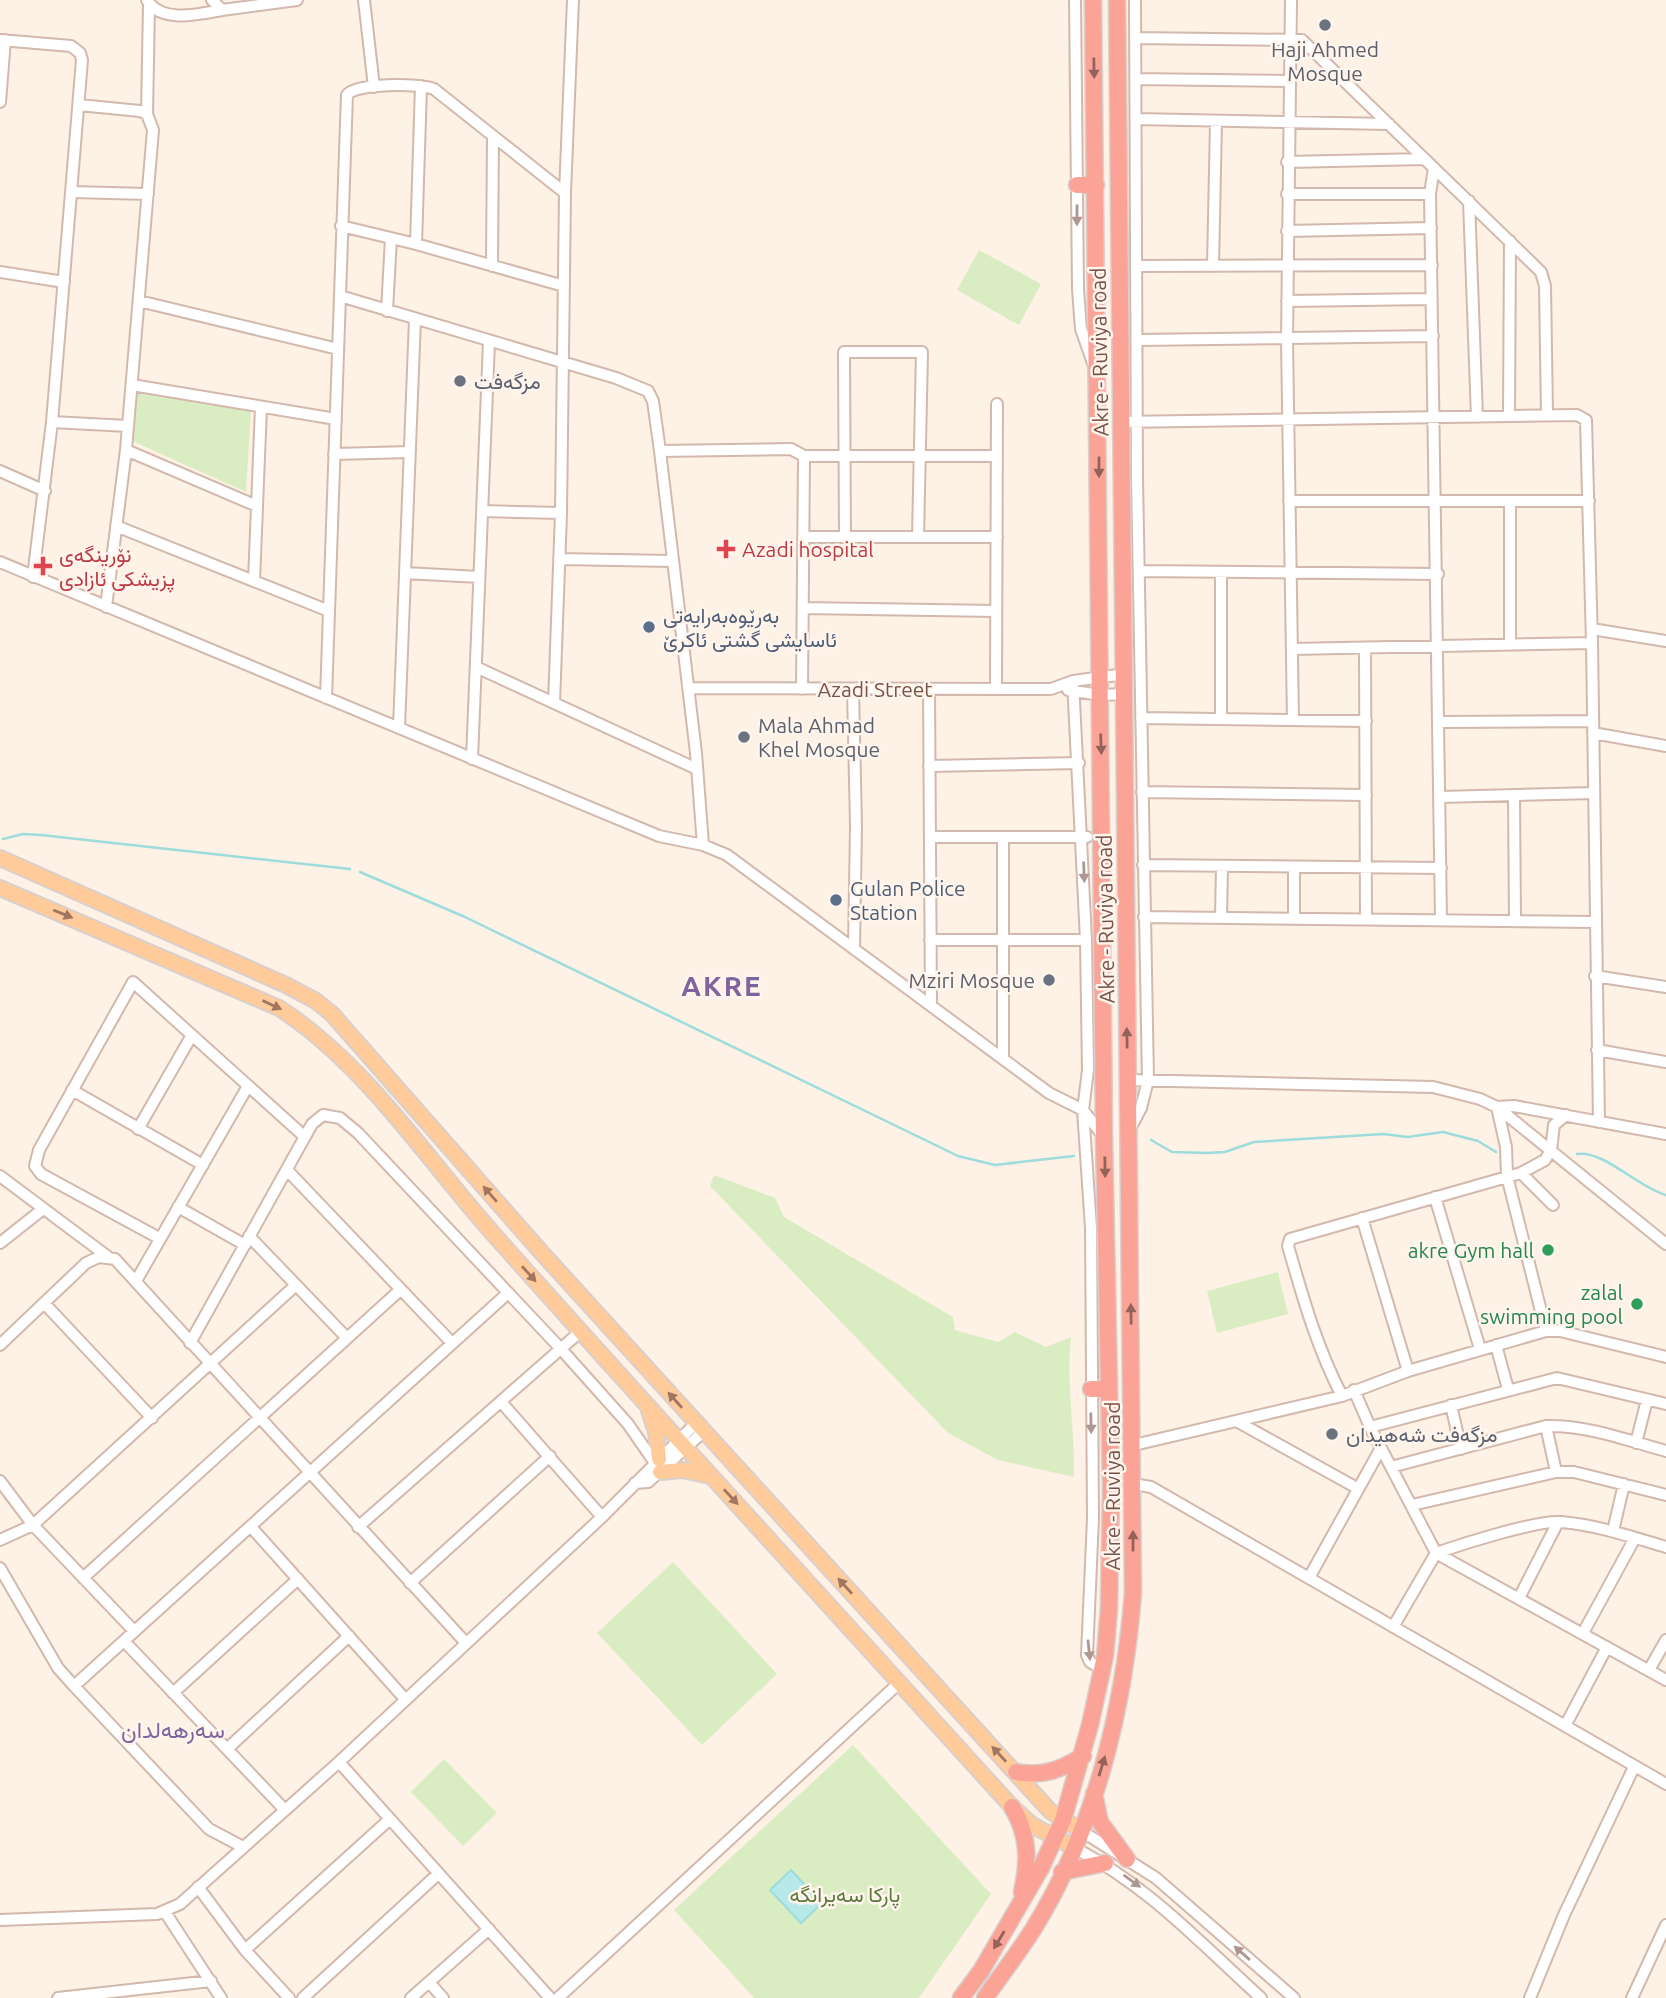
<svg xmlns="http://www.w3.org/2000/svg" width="1666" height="1998" font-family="Ubuntu,Vazirmatn,sans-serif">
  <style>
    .green { fill: #daedc2 }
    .water { fill: #b8e9e9; stroke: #9ddcdc; stroke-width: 2 }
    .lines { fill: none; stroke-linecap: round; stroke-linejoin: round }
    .stream { stroke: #9ddcdc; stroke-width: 2.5 }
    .minor-casing { stroke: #d3b8ad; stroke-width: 14 }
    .major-casing { stroke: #d9cfcc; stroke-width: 18 }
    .highway-casing { stroke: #d9cfcc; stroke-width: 19 }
    .minor { stroke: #fff; stroke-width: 10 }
    .major { stroke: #ffcb9b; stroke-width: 14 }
    .highway { stroke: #fca398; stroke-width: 16 }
    .oneway { fill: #936258 }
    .oneway2 { fill: #af9791 }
    .oneway3 { fill: #a17661 }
    .worship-dot { fill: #6b7280; stroke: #fff5ed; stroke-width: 2.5 }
    .health-dot { fill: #e0444e; stroke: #fff5ed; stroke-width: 2.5 }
    .service-dot { fill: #5c6f8a; stroke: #fff5ed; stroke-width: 2.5 }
    .leisure-dot { fill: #2e9e5b; stroke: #fff5ed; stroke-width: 2.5 }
    .labels { text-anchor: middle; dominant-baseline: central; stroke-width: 5; stroke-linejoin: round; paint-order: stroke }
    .worship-label { font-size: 21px; fill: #5b616d; stroke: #fff5ed; text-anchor: start }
    .street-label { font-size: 21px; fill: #795248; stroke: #fff5ed }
    .health-label { font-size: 21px; fill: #be3a42; stroke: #fff5ed; text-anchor: start }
    .service-label { font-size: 21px; fill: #4e5e75; stroke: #fff5ed; text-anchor: start }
    .leisure-label { font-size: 21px; fill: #27864d; stroke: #fff5ed; text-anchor: end }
    .park-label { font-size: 21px; fill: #587a3c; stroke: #fff5ed }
    .neighbourhood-label { font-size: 23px; fill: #81639d; stroke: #fff5ed }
    .district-label { font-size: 28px; font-weight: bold; letter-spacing: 2px; fill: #81639d; stroke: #fff5ed }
  </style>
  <rect width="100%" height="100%" fill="#fef1e5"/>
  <path class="green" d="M979 250 1041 284 1019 325 957 290Z
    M137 392 251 410 246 492 132 441Z
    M714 1175 775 1198 784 1217 953 1317 955 1330 998 1342 1015 1332 1046 1347 1071 1337C1066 1384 1075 1430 1074 1477L998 1460 948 1433 710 1186Z
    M1278 1272 1288 1314 1217 1333 1207 1291Z
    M673 1562 777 1674 702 1745 597 1633Z
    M853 1745 991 1894 919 1998H754L674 1910Z
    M444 1759 497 1813 463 1846 411 1792Z"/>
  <path class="water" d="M791 1870 822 1903 801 1923 770 1890Z"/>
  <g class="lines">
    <path class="stream" d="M3 839 23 834 41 835 350 869
      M360 872 465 917 958 1156 995 1165 1074 1156
      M1151 1140 1172 1152 1207 1153 1225 1152 1254 1142 1383 1134 1408 1137 1443 1132 1478 1141 1496 1152
      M1577 1154C1604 1150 1637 1187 1666 1195"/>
    <g class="minor-casing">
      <path id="minor" d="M147 0C161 24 200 14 222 10
        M212 0 222 10 297 0
        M364 0 374 87
        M1075 0 1078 289 1081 329 1094 366
        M1291 0 1287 340 1293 720
        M1135 38 1302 40 1541 272 1545 286 1547 415
        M0 40 71 46 80 53 82 60 52 422 33 577
        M1136 79 1289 81
        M0 102 5 40
        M79 105 140 111 147 114 153 130 126 450 106 607
        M147 114 149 5
        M1136 119 1389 124
        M1287 162 1425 159
        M1434 168 1430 194 1441 920
        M72 192 148 194
        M1287 194H1430
        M1469 201 1477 417
        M341 226 416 244 564 286
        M1287 231 1431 228
        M416 244 421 86
        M492 266 493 137
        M1136 266 1432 265
        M1213 266 1216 122
        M0 272 64 282
        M340 296 616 378 648 391 653 401 660 451 696 753 703 845
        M139 301 338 349
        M1287 301 1432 299
        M387 311 391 238
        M1138 340 1433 336
        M132 385 336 419
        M1509 416 1510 241
        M52 422 128 426
        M1120 422 1577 415 1586 420 1592 643 1599 1122
        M126 450 257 506
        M660 451 791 449 804 456H997
        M334 454 410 452
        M0 471 45 491
        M1289 501H1589
        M1510 501V645
        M482 511 561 513
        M116 526 329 611
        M803 537H997
        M845 537 844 352H922L918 537
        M559 559 672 561
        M0 562 659 836 703 845 727 855 1049 1093 1083 1110 1104 1137
        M1140 571 1438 574
        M405 573 479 577
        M1221 573V718
        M254 581 261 407
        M803 608 996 611
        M1592 629 1666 641
        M1365 648 1366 919
        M1292 649 1592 643
        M476 667 697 769
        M1073 681 1086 940 1088 1070 1083 1110 1091 1228 1093 1518 1087 1655 1090 1662 1102 1669
        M688 688 1051 689 1073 681 1125 674
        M802 689 804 456
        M853 689 856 826 854 947
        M929 689 931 1004
        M996 689 997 404
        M1068 690 1100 695 1125 694
        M326 698 347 95C355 83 420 83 434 89L565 193
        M554 703 561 513 565 193 573 0
        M1141 718 1366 721
        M1440 722 1593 721
        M399 728 415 319
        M1593 733 1666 746
        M472 759 489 342
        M929 766 1079 763
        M1142 792 1366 795
        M1440 797 1594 793
        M1514 797 1515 921
        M930 837H1087
        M1143 865 1441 868
        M1294 867V918
        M1144 917 1595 922
        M1221 918 1222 866
        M930 940H1086
        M1595 976 1666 987
        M1597 1050 1666 1062
        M1003 1058V837
        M1128 1080 1433 1087 1480 1099 1497 1107 1666 1244
        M72 1090 203 1165
        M1497 1107 1506 1147 1507 1176 1546 1331
        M1497 1107 1514 1106 1666 1134
        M138 1129 192 1035
        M1129 1131 1141 1108 1148 1080 1137 478 1135 0
        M287 1170 452 1343
        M1521 1173 1553 1205
        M0 1176 107 1256
        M1435 1197 1480 1349
        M178 1207 245 1245
        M1362 1218 1408 1371
        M249 1236 346 1337
        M159 1238 41 1174 35 1166 39 1150 133 982 305 1137
        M0 1243 43 1209
        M136 1281 248 1086
        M44 1303 152 1418
        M190 1343 312 1124 323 1115 340 1118 358 1133 561 1349 628 1424 655 1463
        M0 1345 86 1263 99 1257 115 1259 466 1643
        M1496 1345 1508 1389
        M1354 1390 1370 1427 1436 1553 1666 1680
        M1342 1396C1317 1348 1303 1298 1288 1246L1290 1239 1521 1173 1545 1160 1551 1150 1554 1125 1566 1115
        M502 1403 602 1517
        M1451 1405 1461 1449
        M1238 1422 1357 1488
        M1546 1426 1556 1472
        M1370 1427 1557 1378 1666 1404
        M1636 1443 1647 1400
        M1134 1445 1342 1396 1408 1371 1546 1331H1560L1666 1357
        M1391 1467 1546 1426C1587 1425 1626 1440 1666 1451
        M0 1481 33 1525 134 1631
        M635 1483 648 1482 704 1431
        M1133 1484 1151 1487 1666 1784
        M1412 1505 1556 1472H1574L1666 1495
        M251 1527 405 1699
        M358 1527 581 1331
        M1613 1531 1624 1484
        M0 1540 33 1525 296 1285
        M0 1568 58 1668 74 1686 209 1829 243 1847
        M1310 1576 1381 1448
        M83 1578 399 1291
        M410 1583 550 1456
        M1519 1598 1558 1522
        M1393 1627 1436 1553C1462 1544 1537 1520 1561 1522 1597 1525 1632 1537 1666 1547
        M1583 1633 1635 1538
        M124 1641 284 1809
        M1649 1670 1666 1640
        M74 1686 508 1293
        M173 1693 298 1579
        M1565 1726 1607 1647
        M227 1749 349 1636
        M339 1762 550 1998
        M1080 1830 1156 1878 1294 1998
        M1073 1847C1150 1887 1198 1941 1261 1998
        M198 1887 245 1950 289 1998
        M165 1912 221 1998
        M0 1920 157 1914 180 1904 339 1762 602 1517 696 1423
        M245 1950 390 1819
        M429 1982 443 1998
        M58 1998 211 1981
        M303 1998 438 1874
        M411 1998 489 1929
        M558 1998 899 1683
        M1530 1998 1564 1915 1634 1767
        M1632 1998 1666 1925"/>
    </g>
    <g class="major-casing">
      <path id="major" d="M0 858 286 985 316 1001 332 1014 542 1253 1050 1811 1080 1830
        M0 888 279 1008C367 1065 427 1160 496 1237 666 1428 840 1617 1012 1807L1032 1825 1073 1847
        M649 1411 656 1432 659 1459
        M660 1472 683 1470 710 1476"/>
    </g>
    <g class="highway-casing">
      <path id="highway" d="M1077 185H1096
        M1091 1389H1109
        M1016 1772C1043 1777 1060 1770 1083 1756
        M1094 1794 1100 1822 1127 1859
        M1012 1807C1029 1835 1029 1861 1022 1892
        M1062 1872 1105 1863
        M961 1998 981 1971 1041 1868 1063 1820 1090 1725 1105 1656 1109 1609 1111 1487 1104 1137 1093 0
        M985 1998C1001 1975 1019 1952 1034 1928 1095 1829 1124 1708 1133 1593L1117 0"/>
    </g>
    <use href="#minor" class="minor"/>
    <use href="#major" class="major"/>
    <use href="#highway" class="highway"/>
  </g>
  <defs><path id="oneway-solid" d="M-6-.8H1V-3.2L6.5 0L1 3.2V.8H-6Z" transform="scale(1.75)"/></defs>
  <g class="oneway">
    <use href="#oneway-solid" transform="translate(1094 68) rotate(89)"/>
    <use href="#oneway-solid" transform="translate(1099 467) rotate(90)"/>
    <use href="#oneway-solid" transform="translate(1101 744) rotate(88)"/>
    <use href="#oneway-solid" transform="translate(1127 1038) rotate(-91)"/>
    <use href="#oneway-solid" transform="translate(1105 1167) rotate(89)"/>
    <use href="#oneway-solid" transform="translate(1131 1314) rotate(-91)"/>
    <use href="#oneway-solid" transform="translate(1133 1541) rotate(-90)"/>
    <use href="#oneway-solid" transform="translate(1102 1766) rotate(-73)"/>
    <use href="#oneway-solid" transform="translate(999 1940) rotate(121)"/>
  </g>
  <g class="oneway2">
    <use href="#oneway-solid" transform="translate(1077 215) rotate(90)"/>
    <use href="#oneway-solid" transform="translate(1084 872) rotate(88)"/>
    <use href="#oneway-solid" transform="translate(1091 1423) rotate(89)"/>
    <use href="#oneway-solid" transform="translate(1089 1650) rotate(84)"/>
    <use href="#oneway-solid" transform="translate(1132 1881) rotate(36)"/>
    <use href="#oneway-solid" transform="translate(1242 1953) rotate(-139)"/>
  </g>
  <g class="oneway3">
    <use href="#oneway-solid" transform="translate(63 914) rotate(22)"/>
    <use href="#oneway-solid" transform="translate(272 1005) rotate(25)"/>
    <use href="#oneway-solid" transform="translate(490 1194) rotate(-131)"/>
    <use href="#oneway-solid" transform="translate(529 1274) rotate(48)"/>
    <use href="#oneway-solid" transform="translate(675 1400) rotate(-132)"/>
    <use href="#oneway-solid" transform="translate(731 1497) rotate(47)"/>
    <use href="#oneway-solid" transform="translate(845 1586) rotate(-132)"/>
    <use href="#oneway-solid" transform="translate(999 1754) rotate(-133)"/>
  </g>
  <g class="worship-dot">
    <circle cx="1325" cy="25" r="7"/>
    <circle cx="460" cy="381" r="7"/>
    <circle cx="744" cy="737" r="7"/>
    <circle cx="1049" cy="980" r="7"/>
    <circle cx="1332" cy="1434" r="7"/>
  </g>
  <g class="health-dot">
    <path d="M722.5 538.5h7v7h7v7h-7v7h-7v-7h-7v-7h7z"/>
    <path d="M39.5 555.5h7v7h7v7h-7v7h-7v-7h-7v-7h7z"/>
  </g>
  <g class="service-dot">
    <circle cx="649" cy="627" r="7"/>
    <circle cx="836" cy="900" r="7"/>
  </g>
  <g class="leisure-dot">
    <circle cx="1548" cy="1250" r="7"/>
    <circle cx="1637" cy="1304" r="7"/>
  </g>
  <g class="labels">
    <g class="worship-label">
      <text x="1325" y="49" text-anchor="middle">Haji Ahmed<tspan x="1325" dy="24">Mosque</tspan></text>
      <text x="474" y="381">مزگەفت</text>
      <text x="758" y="725">Mala Ahmad<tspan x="758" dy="24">Khel Mosque</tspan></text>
      <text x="1035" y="980" text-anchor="end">Mziri Mosque</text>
      <text x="1346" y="1434">مزگەفت شه‌هيدان</text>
    </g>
    <g class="street-label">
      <text transform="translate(1099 352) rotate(-91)">Akre - Ruviya road</text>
      <text x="875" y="689">Azadi Street</text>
      <text transform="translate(1105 919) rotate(-91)">Akre - Ruviya road</text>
      <text transform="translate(1112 1486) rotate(-90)">Akre - Ruviya road</text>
    </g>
    <g class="health-label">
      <text x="742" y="549">Azadi hospital</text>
      <text x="59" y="554">نۆرینگەی<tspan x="59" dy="24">پزیشکی ئازادی</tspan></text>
    </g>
    <g class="service-label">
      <text x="663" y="615">بەرێوەبەرایەتی<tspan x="663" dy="24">ئاسایشی گشتی ئاکرێ</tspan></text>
      <text x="850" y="888">Gulan Police<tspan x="850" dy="24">Station</tspan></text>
    </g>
    <g class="leisure-label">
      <text x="1534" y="1250">akre Gym hall</text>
      <text x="1623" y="1292">zalal<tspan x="1623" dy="24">swimming pool</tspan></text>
    </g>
    <g class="park-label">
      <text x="845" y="1894">پارکا سەیرانگه</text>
    </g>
    <g class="neighbourhood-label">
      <text x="173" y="1729">سەرهەلدان</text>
    </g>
    <g class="district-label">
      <text x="722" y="985">AKRE</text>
    </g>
  </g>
</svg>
